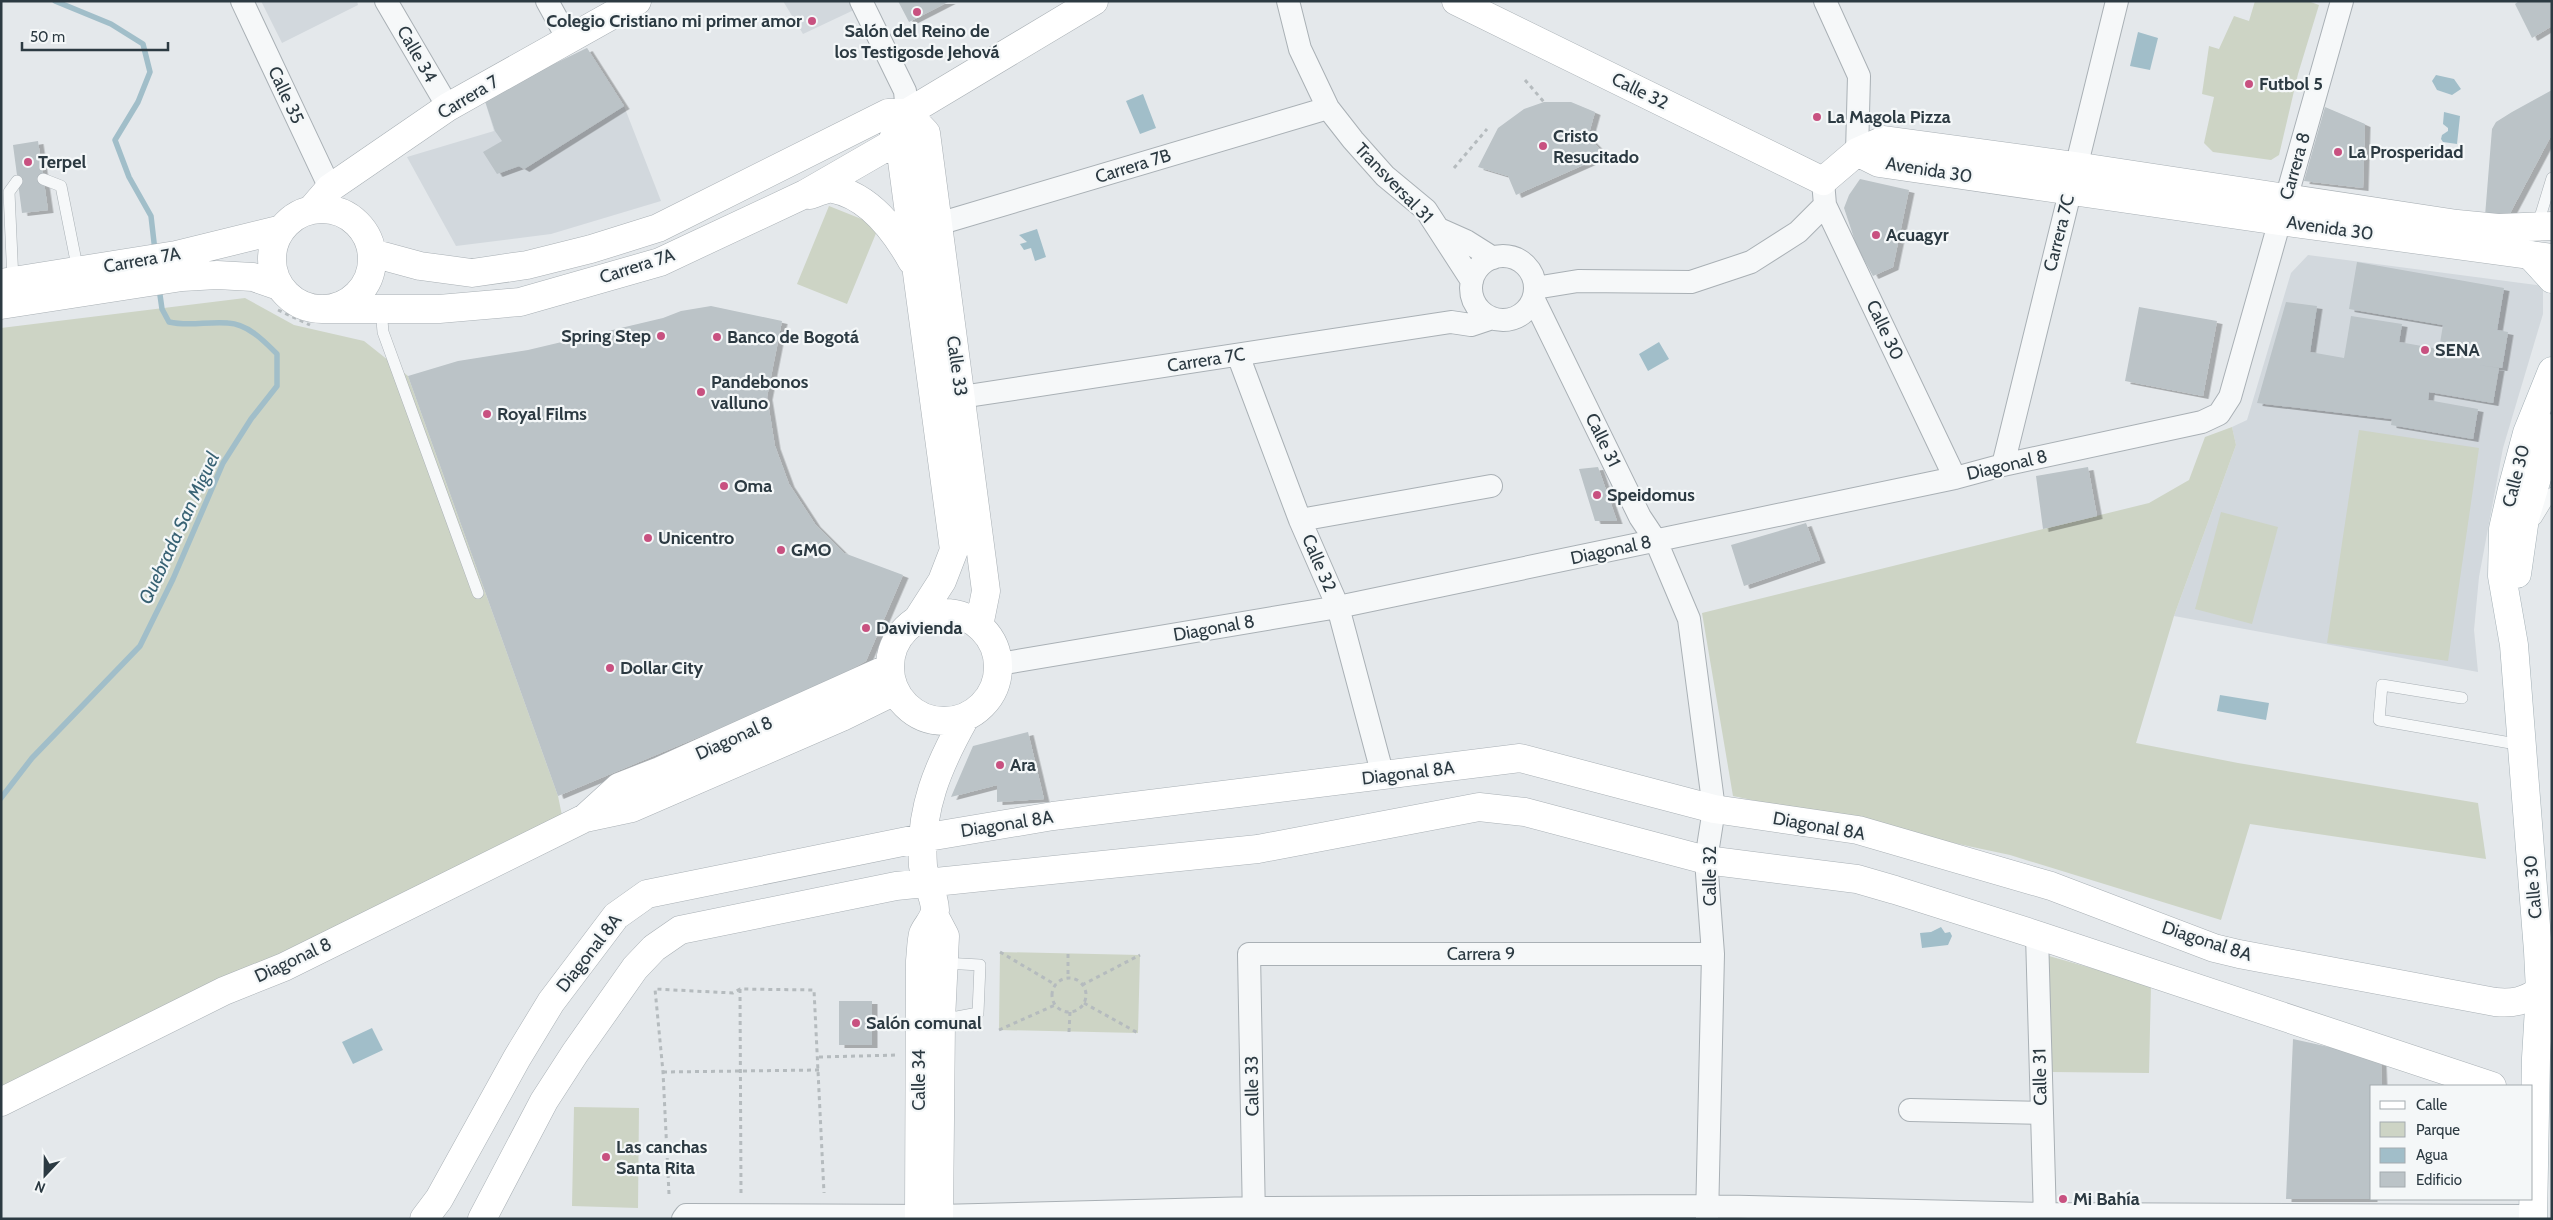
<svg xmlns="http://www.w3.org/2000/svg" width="2553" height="1220" font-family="Cabin,sans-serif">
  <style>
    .built { fill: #d2d8dd }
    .green { fill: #cdd4c5 }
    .water { fill: #a1bec9 }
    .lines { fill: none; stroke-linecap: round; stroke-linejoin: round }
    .stream { stroke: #a1bec9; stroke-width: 5.5 }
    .building { fill: #bbc3c7; filter: url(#shadow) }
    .lane-casing { stroke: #a9b0b5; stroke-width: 12 }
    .street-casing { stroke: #a9b0b5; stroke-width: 24 }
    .secondary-casing { stroke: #a9b0b5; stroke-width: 29 }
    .primary-casing { stroke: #a4b0b6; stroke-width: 29 }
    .path { stroke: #b5bbbe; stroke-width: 3; stroke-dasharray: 4 4; stroke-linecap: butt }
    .lane { stroke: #f6f8f9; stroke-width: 11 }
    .street { stroke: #f6f8f9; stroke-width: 22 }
    .secondary { stroke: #fff; stroke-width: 28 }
    .primary { stroke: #fff; stroke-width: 28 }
    .poi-dot { fill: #c85180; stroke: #f4f7f8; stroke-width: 2 }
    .labels { text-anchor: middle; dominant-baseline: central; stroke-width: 4.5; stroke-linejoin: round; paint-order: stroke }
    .poi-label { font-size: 18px; font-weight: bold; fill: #2c3a42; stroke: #f4f7f8; text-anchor: start }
    .street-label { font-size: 18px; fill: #2c3a42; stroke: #f4f7f8 }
    .water-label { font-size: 19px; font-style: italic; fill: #386274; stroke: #f4f7f8 }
  </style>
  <defs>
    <filter id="shadow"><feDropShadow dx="5.5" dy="3" stdDeviation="0" flood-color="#0004"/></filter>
  </defs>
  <rect width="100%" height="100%" fill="#e4e8eb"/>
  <path class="built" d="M261 1H357L358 5 282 43Z
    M783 1H852L856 9 803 34Z
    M587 48 624 106 661 201 551 234 456 246 407 157 494 131 484 98Z
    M2308 255 2543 286V314L2503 448 2479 577 2474 630 2478 672 2174 616 2236 445 2232 427 2247 420 2291 273Z"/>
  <path class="green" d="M2255 1H2308L2319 5 2298 74 2279 155 2271 160 2213 152 2204 143 2214 97 2202 94 2209 46 2219 49 2234 16 2249 21Z
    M829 206 879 226 847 304 797 284Z
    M245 298 294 325 364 341 408 376 558 796 566 835 1 1102V328Z
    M2232 427 2236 445 2174 616 2136 743 2238 763 2478 803 2486 859 2250 824 2221 920 2010 855 1733 796 1702 613 2149 503 2189 480 2205 437Z
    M2359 430 2479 448 2448 661 2327 643Z
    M2221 512 2278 527 2252 624 2195 609Z
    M1000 952 1140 955 1138 1033 999 1030Z
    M2049 956 2151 985 2149 1073 2051 1072Z
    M574 1107 639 1108 638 1208 572 1206Z"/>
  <path class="water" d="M2138 32 2158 38 2150 70 2130 66Z
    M2436 75 2454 79 2461 89 2452 95 2437 90 2432 81Z
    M1143 94 1156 128 1140 134 1126 101Z
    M2444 112 2460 116 2457 144 2443 142 2441 139 2442 135 2448 131V128L2443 124Z
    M1037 229 1046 257 1035 261 1031 248 1024 250 1020 244 1027 242 1019 235Z
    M1659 342 1669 359 1648 371 1639 354Z
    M2220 695 2269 703 2266 720 2217 711Z
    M1941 927 1945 933 1950 932 1952 936 1948 945 1922 948 1920 933 1931 932Z
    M372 1028 383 1050 353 1064 342 1042Z"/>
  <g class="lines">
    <path class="stream" d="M55 1 111 24 143 44 150 72 138 102 115 140 129 177 151 216 155 251
      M1 798 32 758 140 646 173 579 223 463 251 419 277 386V354C264 341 248 324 228 323 207 321 190 327 169 322L162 309 159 288"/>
  </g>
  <path class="building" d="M898 1H950L909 22Z
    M2519 1H2551L2552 26 2532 38 2515 4Z
    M587 48 624 106 524 169 519 166 497 174 483 152 502 141 495 131 484 98Z
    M2552 90V134L2507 219 2485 216 2492 129 2496 122 2512 112Z
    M1544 102H1571L1595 112 1588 137 1606 155 1516 195 1508 176 1478 167 1498 128 1524 109Z
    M2325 107 2365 124 2363 188 2304 181Z
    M38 141 48 210 22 213 13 145Z
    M1860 179 1909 190 1893 267 1873 276 1857 247 1844 208 1849 195Z
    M2357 262 2504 288 2497 330 2508 332 2502 368 2478 365 2499 368 2493 403 2429 392 2428 400 2478 409 2473 439 2391 425 2392 419 2257 403 2286 302 2317 306 2310 352 2344 358 2351 316 2402 324 2399 342 2439 349 2443 325 2349 309Z
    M711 306 782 321 767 397 775 446 789 484 815 524 844 553 903 575 866 661 818 687 558 796 408 376 458 361 528 350 663 318 681 311Z
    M2139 307 2217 321 2203 396 2125 381Z
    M1598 467 1617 521H1595L1579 469Z
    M2088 467 2097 516 2043 529 2036 476Z
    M1806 523 1820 560 1744 586 1731 545Z
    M1028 732 1044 799 997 802V785L951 797 973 746Z
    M839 1001H872V1045H839Z
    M2293 1039 2338 1049 2381 1063 2382 1086H2372V1199H2286Z"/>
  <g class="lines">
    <g class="lane-casing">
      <path id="lane" d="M43 179 61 186 78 271
        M2537 227 2552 178
        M13 281 9 192 17 181
        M381 309 383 332 478 593
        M2536 519 2552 493
        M2462 698 2382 685 2379 720 2522 745
        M941 1020 978 1013 980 965 944 963"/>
    </g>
    <g class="street-casing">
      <path id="street" d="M242 1 330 188
        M386 1 448 107
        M547 1 569 41
        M861 1 905 91 907 113
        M1288 1 1300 49 1328 108 1353 140 1385 176 1426 210 1472 281
        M1825 1 1859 76 1857 152
        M1823 181 1825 205 1955 478
        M938 224 1328 108
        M1439 229 1466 241 1493 258
        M1471 288a32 32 0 1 1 64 0a32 32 0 1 1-64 0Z
        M1535 288 1578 281 1691 282 1751 262 1798 232 1825 205
        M1534 300 1640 517 1656 541 1689 619 1714 809 1706 860 1713 954 1707 1219
        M1238 355 1300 520 1338 607 1383 776
        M961 397 1451 322 1471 325 1492 318
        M2003 465 2117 1
        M1300 520 1491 486
        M999 664 1338 607 1955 478 2003 465 2202 422 2219 414 2230 397 2342 1
        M2037 935 2045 1219
        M1910 1110 2041 1113
        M683 1219 686 1215 939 1216 1255 1208 1707 1206 2045 1214 2533 1216
        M1254 1219 1249 954H1713"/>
    </g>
    <g class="secondary-casing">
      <path id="secondary" d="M1456 1 1823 181 1857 152 1884 140 2075 166 2457 224 2498 228 2552 226
        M907 113 926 133 986 591 979 626
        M906 122 901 153 954 550 942 581 917 620
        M1857 152 1879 163 2279 221 2552 258
        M810 195C816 193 827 188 833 189 870 196 895 231 912 261
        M272 259a50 50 0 1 1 100 0a50 50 0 1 1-100 0Z
        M311 210 330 188 448 107 637 1
        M372 253 420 266 472 273 527 265 591 249 658 228 888 113H907
        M1 283 176 255 282 229
        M1 305 182 277 217 275 253 277 279 286
        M326 309H439L520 302 660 262 805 194 890 145 907 113 1094 1
        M890 667a54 54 0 1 1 108 0a54 54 0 1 1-108 0Z
        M585 818 619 787 660 771 889 668
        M934 915 945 936 941 1020 939 1219
        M1 1102 224 991 284 967 585 818 632 808 842 717 895 691
        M424 1219 439 1199 517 1058 551 1002 616 916 647 894 922 838 1053 816 1520 758 1714 809 1858 830 2051 886 2214 948 2239 954 2495 1002C2514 1004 2524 1001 2540 991
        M482 1219 544 1101 575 1053 635 968 654 948 680 930 896 886 1258 849 1479 807 1497 809 1525 812 1706 860 1857 879 1895 890 2037 935 2492 1086
        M919 1219 920 961C921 952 921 942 923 934 926 926 934 920 935 910 935 896 925 881 923 866 919 810 938 766 965 718"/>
    </g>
    <g class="primary-casing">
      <path id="primary" d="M2530 255 2552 279
        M2517 574 2525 518 2552 428
        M2533 1219 2536 1058 2540 991 2538 951 2514 645 2502 576 2503 529 2512 489 2527 433 2552 371"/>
    </g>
    <path class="path" d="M1525 80 1544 102
      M1454 168 1487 129
      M278 310 310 325
      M1000 952 1056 985
      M1068 954V979
      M1052 995a17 17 0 1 1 34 0a17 17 0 1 1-34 0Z
      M1082 985 1140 955
      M740 989 741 1194
      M1084 1003 1138 1033
      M999 1030 1055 1005
      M1069 1032 1070 1012
      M819 1057 898 1055
      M663 1072 819 1070
      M669 1194 663 1072 655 989 733 993 740 989 814 990 824 1193"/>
    <use href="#lane" class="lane"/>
    <use href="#street" class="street"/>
    <use href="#secondary" class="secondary"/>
    <use href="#primary" class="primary"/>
  </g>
  <g class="poi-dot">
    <circle cx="917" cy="12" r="5"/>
    <circle cx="812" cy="21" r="5"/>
    <circle cx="2249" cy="84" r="5"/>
    <circle cx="1817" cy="117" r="5"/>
    <circle cx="1543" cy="146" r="5"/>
    <circle cx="2338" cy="152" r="5"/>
    <circle cx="28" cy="162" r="5"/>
    <circle cx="1876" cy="235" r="5"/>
    <circle cx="661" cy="336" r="5"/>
    <circle cx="717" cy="337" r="5"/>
    <circle cx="2425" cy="350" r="5"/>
    <circle cx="701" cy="392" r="5"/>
    <circle cx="487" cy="414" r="5"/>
    <circle cx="724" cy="486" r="5"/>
    <circle cx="1597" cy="495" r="5"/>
    <circle cx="648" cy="538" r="5"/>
    <circle cx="781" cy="550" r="5"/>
    <circle cx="866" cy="628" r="5"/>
    <circle cx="610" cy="668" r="5"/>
    <circle cx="1000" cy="765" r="5"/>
    <circle cx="856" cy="1023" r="5"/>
    <circle cx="606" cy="1157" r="5"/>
    <circle cx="2063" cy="1199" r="5"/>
  </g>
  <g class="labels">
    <g class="poi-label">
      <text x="802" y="21" text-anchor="end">Colegio Cristiano mi primer amor</text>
      <text x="917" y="31" text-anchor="middle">Salón del Reino de<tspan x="917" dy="21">los Testigosde Jehová</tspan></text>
      <text x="2259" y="84">Futbol 5</text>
      <text x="1827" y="117">La Magola Pizza</text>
      <text x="1553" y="136">Cristo<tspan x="1553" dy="21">Resucitado</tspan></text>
      <text x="2348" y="152">La Prosperidad</text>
      <text x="38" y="162">Terpel</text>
      <text x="1886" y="235">Acuagyr</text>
      <text x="651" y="336" text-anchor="end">Spring Step</text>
      <text x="727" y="337">Banco de Bogotá</text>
      <text x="2435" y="350">SENA</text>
      <text x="711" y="382">Pandebonos<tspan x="711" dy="21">valluno</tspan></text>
      <text x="497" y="414">Royal Films</text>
      <text x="734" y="486">Oma</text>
      <text x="1607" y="495">Speidomus</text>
      <text x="658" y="538">Unicentro</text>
      <text x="791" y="550">GMO</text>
      <text x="876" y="628">Davivienda</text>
      <text x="620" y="668">Dollar City</text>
      <text x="1010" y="765">Ara</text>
      <text x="866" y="1023">Salón comunal</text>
      <text x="616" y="1147">Las canchas<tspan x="616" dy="21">Santa Rita</tspan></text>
      <text x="2073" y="1199">Mi Bahía</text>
    </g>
    <g class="street-label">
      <text transform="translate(417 54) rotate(60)">Calle 34</text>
      <text transform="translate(1640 91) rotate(26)">Calle 32</text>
      <text transform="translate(286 95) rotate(65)">Calle 35</text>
      <text transform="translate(468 97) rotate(-31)">Carrera 7</text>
      <text transform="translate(1133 166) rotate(-17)">Carrera 7B</text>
      <text transform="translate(2295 166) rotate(-74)">Carrera 8</text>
      <text transform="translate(1929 170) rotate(9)">Avenida 30</text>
      <text transform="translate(1394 183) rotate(46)">Transversal 31</text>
      <text transform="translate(2330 228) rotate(8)">Avenida 30</text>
      <text transform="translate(2059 233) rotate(-76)">Carrera 7C</text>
      <text transform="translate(142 260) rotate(-10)">Carrera 7A</text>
      <text transform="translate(637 266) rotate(-18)">Carrera 7A</text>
      <text transform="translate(1885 330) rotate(65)">Calle 30</text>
      <text transform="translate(1206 360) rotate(-9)">Carrera 7C</text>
      <text transform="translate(957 366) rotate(82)">Calle 33</text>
      <text transform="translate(1603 440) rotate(64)">Calle 31</text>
      <text transform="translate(2007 465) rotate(-13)">Diagonal 8</text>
      <text transform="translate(2516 476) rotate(-76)">Calle 30</text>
      <text transform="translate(1611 550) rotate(-12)">Diagonal 8</text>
      <text transform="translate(1319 563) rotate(67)">Calle 32</text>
      <text transform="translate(1214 628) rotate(-10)">Diagonal 8</text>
      <text transform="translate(734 738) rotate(-24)">Diagonal 8</text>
      <text transform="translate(1408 773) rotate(-7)">Diagonal 8A</text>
      <text transform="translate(1007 824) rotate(-9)">Diagonal 8A</text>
      <text transform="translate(1819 826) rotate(10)">Diagonal 8A</text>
      <text transform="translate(1710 876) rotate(-90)">Calle 32</text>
      <text transform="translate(2533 887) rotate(-95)">Calle 30</text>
      <text transform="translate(2207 941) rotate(18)">Diagonal 8A</text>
      <text transform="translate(589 953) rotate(-52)">Diagonal 8A</text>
      <text x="1481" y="954">Carrera 9</text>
      <text transform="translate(293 960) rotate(-25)">Diagonal 8</text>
      <text transform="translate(2040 1077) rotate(-91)">Calle 31</text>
      <text transform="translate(919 1080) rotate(-90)">Calle 34</text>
      <text transform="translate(1252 1086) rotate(-91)">Calle 33</text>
    </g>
    <g class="water-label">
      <text transform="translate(179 528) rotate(-65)">Quebrada San Miguel</text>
    </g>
  </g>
  <rect width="2553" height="1220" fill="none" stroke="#2c3a42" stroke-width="5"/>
  <rect x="2370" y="1085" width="162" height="115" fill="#f4f7f8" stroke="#a4abaf"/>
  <rect x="2380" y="1101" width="25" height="8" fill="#ffffff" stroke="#a4abaf"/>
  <text x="2416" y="1110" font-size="15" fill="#2c3a42">Calle</text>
  <rect x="2380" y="1122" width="25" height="15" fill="#cdd4c5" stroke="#a4abaf"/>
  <text x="2416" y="1135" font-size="15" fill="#2c3a42">Parque</text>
  <rect x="2380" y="1148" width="25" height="15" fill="#a1bec9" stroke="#a4abaf"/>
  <text x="2416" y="1160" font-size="15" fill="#2c3a42">Agua</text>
  <rect x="2380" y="1172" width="25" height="15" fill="#bbc3c7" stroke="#a4abaf"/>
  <text x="2416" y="1185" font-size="15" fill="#2c3a42">Edificio</text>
  <g transform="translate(45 1175) rotate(202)" stroke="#f4f7f8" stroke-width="4" paint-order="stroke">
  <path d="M0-4L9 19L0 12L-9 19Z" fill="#2c3a42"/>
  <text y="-8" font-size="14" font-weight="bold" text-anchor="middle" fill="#2c3a42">N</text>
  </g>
  <path d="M22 42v8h146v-8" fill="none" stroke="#2c3a42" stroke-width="2.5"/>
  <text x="30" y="42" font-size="15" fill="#2c3a42" stroke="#f4f7f8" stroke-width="4" paint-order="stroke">50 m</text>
</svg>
